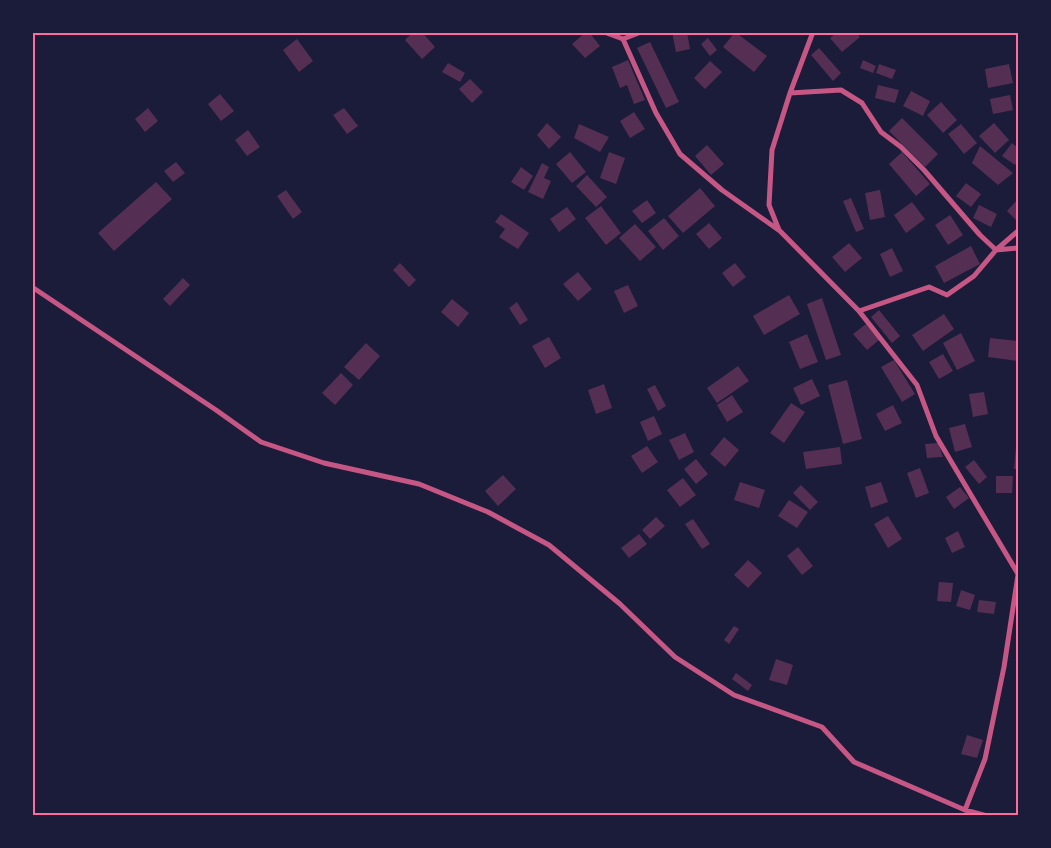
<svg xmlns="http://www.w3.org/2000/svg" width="1051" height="848" font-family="'IBM Plex Sans',sans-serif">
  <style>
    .building { fill: #542f53 }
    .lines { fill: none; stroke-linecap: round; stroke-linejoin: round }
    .minor { stroke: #c65784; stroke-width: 5 }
    .neatline { fill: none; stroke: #ff6b9d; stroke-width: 2 }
  </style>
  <rect width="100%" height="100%" fill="#1b1b3a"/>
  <path class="building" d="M413 32H422L435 47 422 59 405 40Z
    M586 32H589L600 46 585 58 572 44Z
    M672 32H687L690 49 676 52Z
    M735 32 767 56 754 72 723 47Z
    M837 32H856L860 37 842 52 830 38Z
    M708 38 717 50 710 56 701 44Z
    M297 39 313 61 299 72 283 50Z
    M650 42 679 102 666 108 637 48Z
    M819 48 841 73 833 81 811 55Z
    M628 60 645 100 634 104 627 85 620 88 612 67Z
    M863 60 876 66 873 73 860 68Z
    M710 61 722 72 705 89 694 78Z
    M448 63 465 73 460 82 442 72Z
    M879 64 896 70 892 79 876 73Z
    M1009 64 1013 83 988 88 985 69Z
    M470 79 483 92 472 103 459 89Z
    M878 85 899 90 895 103 875 98Z
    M911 91 930 101 923 116 903 106Z
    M220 94 234 111 221 121 208 104Z
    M1010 95 1013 110 993 114 990 99Z
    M941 102 957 120 943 133 927 115Z
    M148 108 158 121 145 132 135 119Z
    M344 108 358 126 347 134 333 115Z
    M634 112 645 129 630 138 620 121Z
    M902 118 938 154 925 167 889 131Z
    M547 123 561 137 549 149 537 135Z
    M994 123 1009 140 995 153 979 136Z
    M579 124 609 137 600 152 574 138Z
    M961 124 977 143 964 154 948 134Z
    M248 130 260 147 247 156 235 140Z
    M1012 143 1018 148V161L1015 165 1002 156Z
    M707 145 724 164 711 175 695 156Z
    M980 146 1013 173 998 185 972 163Z
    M570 152 586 172 572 183 556 164Z
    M609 152 625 158 616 184 600 178Z
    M902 152 930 184 916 196 889 164Z
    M176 162 185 173 173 182 164 171Z
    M542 163 549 167 544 178 551 181 543 199 528 192Z
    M521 167 533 176 524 190 511 182Z
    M587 175 607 197 596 207 576 186Z
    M156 182 172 199 114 251 98 233Z
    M966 183 981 194 971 207 956 196Z
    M700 188 715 206 683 233 668 216Z
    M286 190 302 212 293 219 277 196Z
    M880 190 885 217 870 220 865 193Z
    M851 198 864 229 856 232 843 201Z
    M1018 199V222L1007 211Z
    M647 200 656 213 642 223 632 211Z
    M912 202 925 219 906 233 894 215Z
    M979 205 997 214 991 227 973 218Z
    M601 206 621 233 606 245 585 218Z
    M567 207 576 219 559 232 550 219Z
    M501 214 529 233 518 249 499 237 505 229 495 222Z
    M950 215 963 235 948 245 935 225Z
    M664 218 679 236 663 250 648 231Z
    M709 223 722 238 709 249 696 234Z
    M635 224 656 247 640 261 619 238Z
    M849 243 862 258 845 272 832 257Z
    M971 246 980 264 944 283 935 266Z
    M892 248 903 271 890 277 880 254Z
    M400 263 416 280 409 287 393 270Z
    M735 263 746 277 733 287 722 273Z
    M578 272 592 289 578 301 563 284Z
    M183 278 190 285 170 306 163 299Z
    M628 285 638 306 624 313 614 291Z
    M789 295 800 314 764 335 753 316Z
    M822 298 841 355 826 360 807 304Z
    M452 299 469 313 458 327 441 312Z
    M517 302 528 320 520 325 509 308Z
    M879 310 900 336 892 343 871 317Z
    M944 314 954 329 923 351 912 335Z
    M866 324 879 340 867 350 853 334Z
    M961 333 975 361 957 370 943 343Z
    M807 334 818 362 800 369 789 342Z
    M549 337 561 358 545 368 532 346Z
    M990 338 1018 341V361L988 357Z
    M366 343 380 356 359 380 344 367Z
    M943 354 953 371 939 379 929 362Z
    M894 360 915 394 902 402 881 367Z
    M738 366 749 381 717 403 707 388Z
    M341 373 353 385 335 405 322 393Z
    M812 379 820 396 801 405 793 388Z
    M847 380 862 439 843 444 828 385Z
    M604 384 612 408 596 414 588 390Z
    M655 385 666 406 658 411 647 389Z
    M984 392 988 414 973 417 969 394Z
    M732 395 743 412 727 422 717 405Z
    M791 403 805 412 784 443 770 433Z
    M893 405 902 423 885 431 876 414Z
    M654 416 662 434 648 441 640 422Z
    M965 424 972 447 955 452 949 428Z
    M685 433 694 452 679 460 669 440Z
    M1017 436H1018V469H1014Z
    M724 437 739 450 725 467 710 454Z
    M938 443 943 457 927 458 925 444Z
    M647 446 658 462 642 473 631 456Z
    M840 447 842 464 806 469 803 452Z
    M696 459 708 474 696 484 684 469Z
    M974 460 987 477 979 484 965 467Z
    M920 468 929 493 916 498 907 473Z
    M503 475 516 489 498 506 485 491Z
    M996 476H1013L1012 493H996Z
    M683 478 696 495 680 507 667 490Z
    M740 482 765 490 759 508 734 500Z
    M881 482 888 502 871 508 865 487Z
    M801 485 818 502 810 510 793 493Z
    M960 487 969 498 954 509 946 497Z
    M789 500 808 512 797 528 778 516Z
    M888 516 902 539 888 548 874 524Z
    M656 517 665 526 650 539 642 530Z
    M693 519 710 544 702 549 685 524Z
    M958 531 965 547 952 553 945 538Z
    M639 534 647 544 629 558 621 548Z
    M798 547 813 566 802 575 787 556Z
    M748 560 762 573 748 588 734 575Z
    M939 582 953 583 951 602 937 601Z
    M961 590 975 595 970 610 956 606Z
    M979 600 996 602 994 614 977 612Z
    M734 626 739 629 729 644 724 640Z
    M776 659 793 665 787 685 769 680Z
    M736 673 752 685 748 691 732 679Z
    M967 735 983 740 977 758 961 754Z"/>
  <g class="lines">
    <path class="minor" d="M604 32 623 39 656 113 680 154 722 190 780 231 859 311 917 385 936 436 1018 574
      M623 39 641 32
      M790 93 841 90 862 103 881 132 901 147 924 170 980 235 996 250 1018 248
      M779 230 769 205 772 150 790 93 813 32
      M32 287 216 410 261 442 324 463 419 484 488 512 549 545 620 604 675 657 734 695 822 727 854 762 965 810 987 816
      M859 311 929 287 947 295 974 276 996 250 1018 231
      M965 810 985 759 1004 667 1018 575"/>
  </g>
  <rect width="1051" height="848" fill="none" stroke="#1b1b3a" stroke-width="68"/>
  <rect x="34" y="34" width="983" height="780" class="neatline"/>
</svg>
